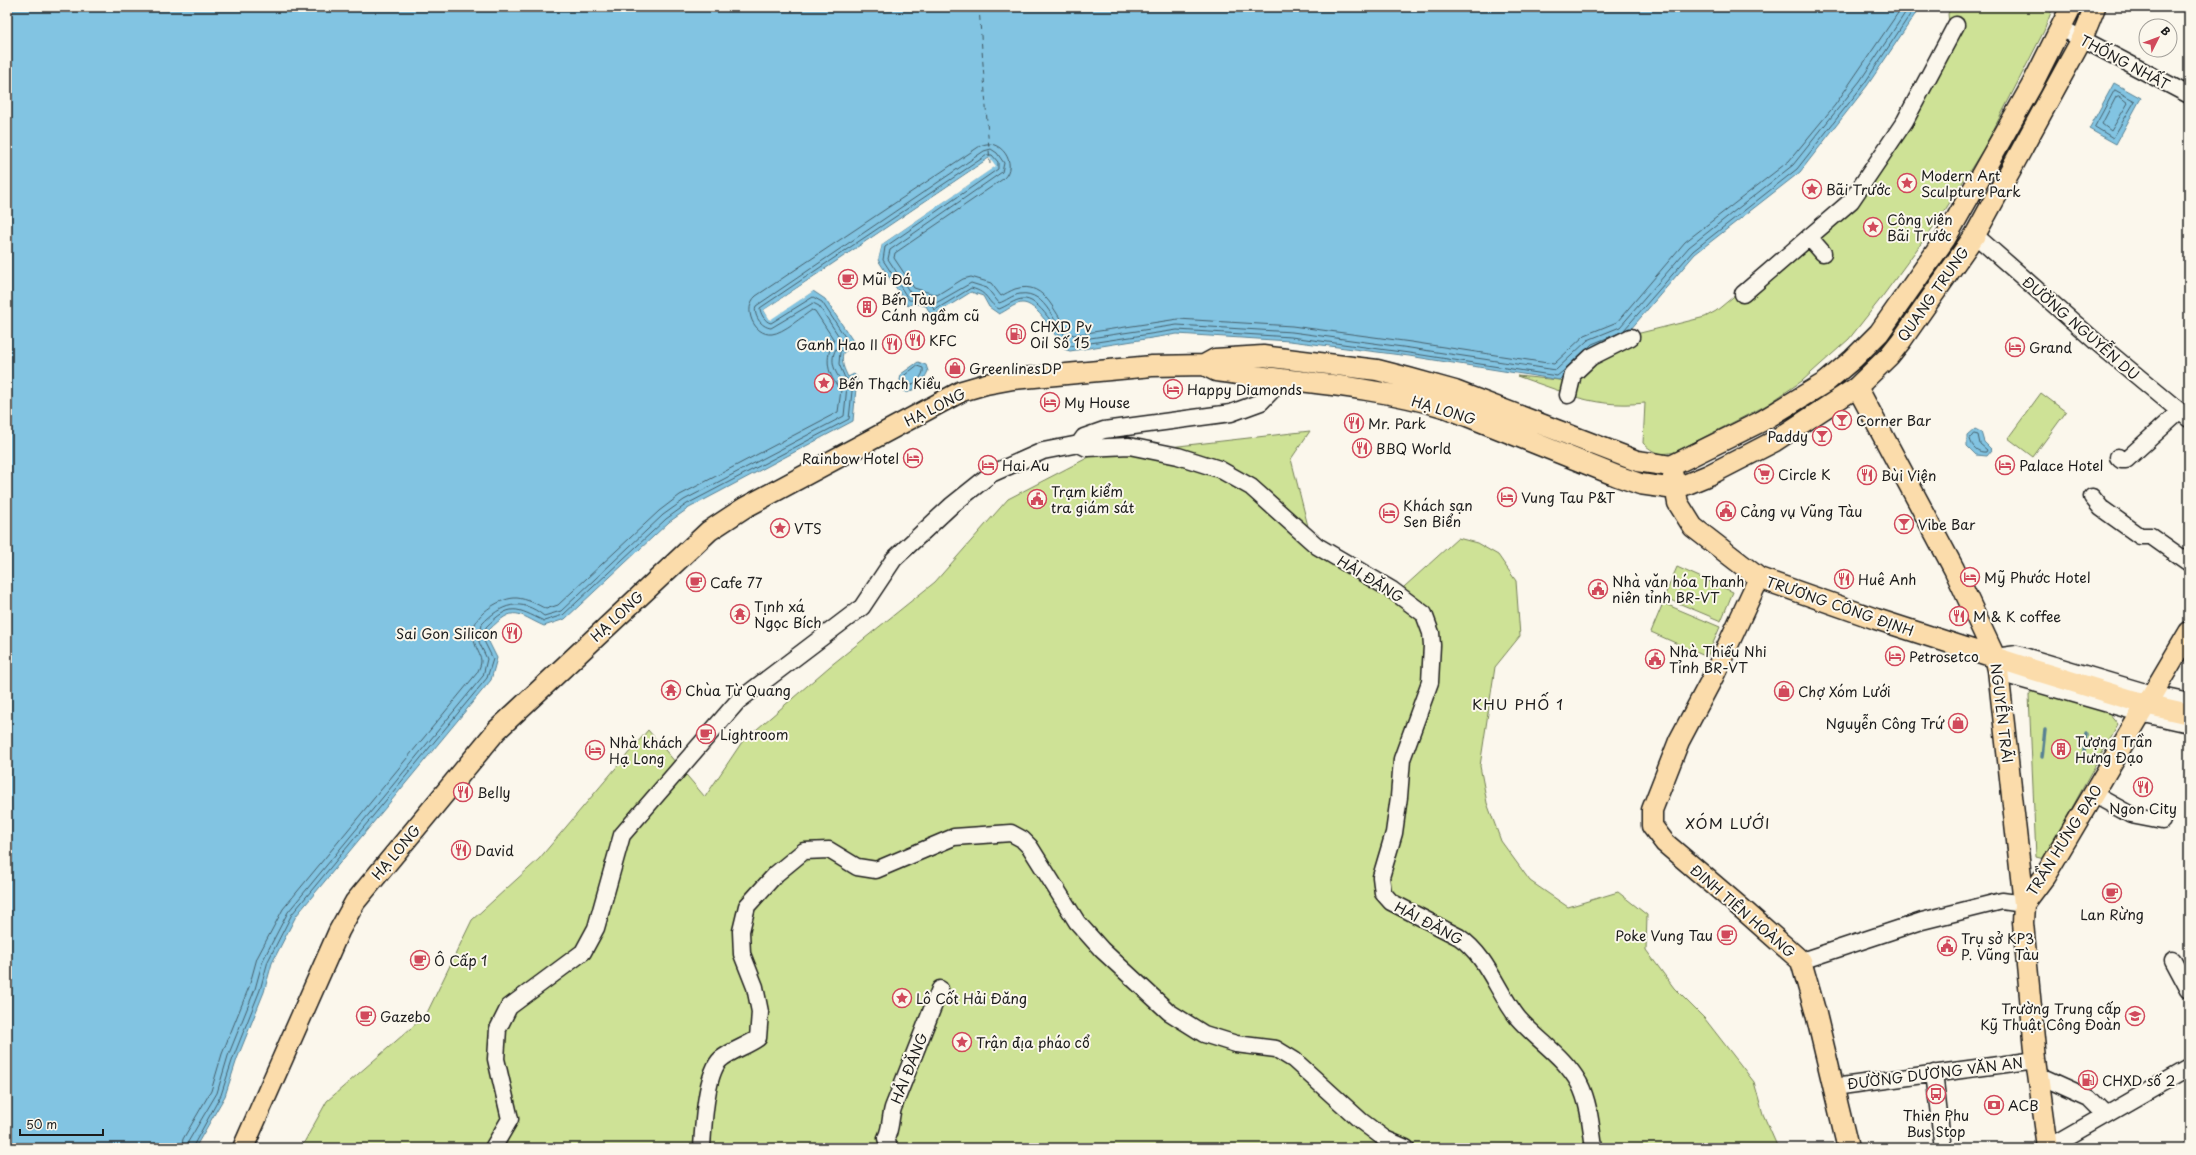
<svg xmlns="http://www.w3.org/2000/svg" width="2196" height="1155" font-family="'Playpen Sans',sans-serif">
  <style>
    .green { fill: #cee296; stroke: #757f59 }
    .water { fill: #82c4e2; stroke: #598193 }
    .pier { fill: #fbf7ec }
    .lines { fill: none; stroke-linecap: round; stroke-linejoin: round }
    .shore { stroke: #455f6b; stroke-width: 1 }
    .stream { stroke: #598193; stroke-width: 3.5 }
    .ferry { stroke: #405761; stroke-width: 1; stroke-dasharray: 5 4; stroke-linecap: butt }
    .minor-casing { stroke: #1c1c1c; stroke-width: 19 }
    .major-casing { stroke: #1c1c1c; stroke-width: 23 }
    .minor { stroke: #fbf7ec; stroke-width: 16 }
    .major { stroke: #fbdcab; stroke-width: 20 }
    .labels { text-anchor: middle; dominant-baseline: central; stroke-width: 4; stroke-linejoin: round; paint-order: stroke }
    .street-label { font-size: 14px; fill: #1c1c1c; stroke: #fbf7ec }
    .poi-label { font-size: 14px; fill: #1c1c1c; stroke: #fbf7ec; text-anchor: start }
    .neighbourhood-label { font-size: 15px; letter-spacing: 1px; fill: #1c1c1c; stroke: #fbf7ec }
  </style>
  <rect width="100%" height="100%" fill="#fbf7ec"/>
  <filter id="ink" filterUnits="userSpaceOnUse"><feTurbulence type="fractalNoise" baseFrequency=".025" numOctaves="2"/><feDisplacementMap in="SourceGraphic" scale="8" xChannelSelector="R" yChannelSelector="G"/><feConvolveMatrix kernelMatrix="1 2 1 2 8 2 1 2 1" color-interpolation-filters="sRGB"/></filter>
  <g filter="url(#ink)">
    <path class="green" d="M1951 7H2053L2044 31 1984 148 1942 215 1882 297 1849 339 1802 381 1767 405 1675 452C1661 455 1654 454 1643 443L1645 403C1617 406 1595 403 1569 395L1572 380 1624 337 1705 317 1716 311 1761 274 1835 207 1904 113 1949 23 1948 14Z
      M1517 376 1570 381 1568 394Z
      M2041 393 2066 412 2033 457 2008 438Z
      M1310 431 1291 459 1314 550 1394 596 1458 538 1477 543 1498 555 1516 581 1520 636 1495 667 1480 766 1487 803 1501 841 1530 881 1568 907 1618 892 1647 915 1646 950 1674 988 1705 1019 1754 1082 1763 1114 1778 1148H301L327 1101 426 1015 472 920 539 859 648 730 705 797 742 742 829 667 935 582 1008 499 1091 456Z
      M1677 567 1733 592 1721 621 1664 597Z
      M1663 603 1720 627 1707 657 1651 632Z
      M2035 687 2109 713 2118 724 2044 859 2036 857 2029 695Z"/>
    <path class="water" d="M7 7H1920L1867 86 1800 172 1695 254 1624 337 1594 347 1560 380 1409 356 1290 341 1177 334 1070 351 1064 349C1056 337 1037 301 1021 303 1014 304 1006 311 999 314L989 307 983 296 971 292 931 317 932 316 926 306 913 303 908 306 878 260 882 244 995 166 989 158 764 310 770 319 813 291 825 299 855 344 843 353C841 362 844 369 848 377L854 374 857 377 853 421 689 508 669 522 565 619 544 626C517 614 515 604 489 630L488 640 497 658 491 680 296 916 272 963 264 992 237 1059 225 1096 195 1148H7Z
      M2114 83 2141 98 2116 144 2089 129Z
      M918 362 926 365 928 371C925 379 915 391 906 393L899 386 901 374Z
      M1975 429 1981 432 1984 442 1992 450 1987 456 1976 455 1967 446V436Z"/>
    <path class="pier" d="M990 158 996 166 882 244 878 260 876 258 880 243 993 165 989 160 867 244 866 242Z
      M817 275 818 277 766 310 771 317 812 290H815L770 320 764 310Z"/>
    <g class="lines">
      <path class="shore" d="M2115 90 2135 101 2113 138 2095 127Z
        M2119 96 2128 103 2111 131 2102 124 2116 97Z
        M1624 330 1693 251 1797 169 1864 84 1915 7
        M1570 365 1592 344 1619 333
        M917 366 923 368C925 376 913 385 906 388L903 384 904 376Z
        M1974 434 1978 435 1980 444 1987 450 1986 452C1978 453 1972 447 1970 439Z
        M181 1148 183 1139 211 1091 222 1054 249 987 257 958 283 909 477 673C479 669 481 665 481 661 481 652 471 645 474 628 476 613 502 597 517 598 527 599 537 604 546 609L558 605 659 511 680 495 838 412 841 390C827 375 824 358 834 340L815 311 812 310C803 316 783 333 772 334 754 336 742 308 756 296L980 146C999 136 1020 164 1003 179L895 253 894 258 914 288 937 295 963 279 971 277 991 283 1001 296C1005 294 1010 291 1015 289 1048 279 1054 318 1073 335L1178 319 1292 326 1411 342 1554 364 1585 335 1617 322 1685 242 1789 161 1835 105 1902 7
        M187 1148 188 1142 217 1093 228 1056 255 989 263 960 288 912 483 676 487 659 479 642 482 624C501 604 521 597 544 616L561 611 663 515 684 500 844 416 847 386C837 378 828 362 836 349 837 346 840 344 842 341L819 306 813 303 771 328C761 327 753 315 756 306L984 151 991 149 997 153 1004 163 1002 172 890 250 888 259 911 294 928 297 936 303 971 283 987 288 999 303C1006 301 1012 295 1020 294 1047 290 1054 327 1070 341L1177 325 1292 332 1410 348 1556 370 1588 340 1620 327 1689 247 1793 165 1860 81 1909 7
        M192 1148 221 1095 233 1058 260 990 268 961 292 914 487 678 493 659 484 641 486 627C511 602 516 608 544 621L563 615 666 519 687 504 849 419 853 382 845 378 839 364 840 352 849 343 822 302 813 297 771 323C765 322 760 313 760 308L987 155H992L998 162V169L885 247 883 260 909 300 927 302 935 310 971 288C990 293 985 301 999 309 1007 306 1014 300 1022 299 1040 297 1057 332 1066 345L1070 346 1177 330 1291 337 1409 353 1557 376 1567 368"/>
      <path class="stream" d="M2042 757 2045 730
        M2083 759 2086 734"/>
      <path class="ferry" d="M979 7 990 164"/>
      <g class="minor-casing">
        <path id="minor" d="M2061 28 2189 95
          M1975 235 2095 341 2189 419
          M1809 237 1823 253
          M1743 294 1851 201 1905 121 1956 25
          M1283 379 1261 402 1231 413 1104 430 1084 437 1079 444 1087 448 1129 446 1178 456 1219 469 1251 487 1317 546 1392 590 1424 614 1431 633 1432 645 1430 682 1402 759 1399 797 1394 833 1381 877 1383 893 1391 902 1459 937C1488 957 1497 992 1518 1018 1538 1041 1564 1056 1579 1083 1589 1102 1591 1126 1594 1148
          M1568 395 1573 374 1591 357 1631 337
          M2118 457 2121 460H2126L2180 411
          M2092 497 2101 508 2140 536H2151L2189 563
          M1995 657 2013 677 2140 713 2189 724
          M1995 657 2017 654 2152 694 2189 702
          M2093 794 2131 815 2162 821
          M2173 960 2189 990
          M1801 961 1922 921 2002 901 2024 904
          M1934 1073 1943 1148
          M2038 1075 2089 1098 2105 1114
          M1834 1087 2036 1060
          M493 1148 510 1119 496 1059 498 1029 509 1007 583 952 596 928 622 835 738 701 862 607 894 559 951 506 991 474 1043 451 1079 444
          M702 1148C703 1128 706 1072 721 1059 732 1050 747 1046 758 1038L760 1012 755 987 742 954 741 931 747 906 776 874 804 851 829 850 857 867 876 870 954 837 1011 833 1022 839 1030 847 1077 922 1102 950 1169 1012 1204 1034 1236 1044 1276 1049 1294 1060 1361 1121 1385 1139 1406 1148
          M889 1148 886 1138C891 1129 890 1118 893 1108L940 989
          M2048 1148 2189 1067"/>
      </g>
      <g class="major-casing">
        <path id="major" d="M1204 365 1216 371C1293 382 1372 385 1447 408L1617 476 1640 484 1675 489 1709 475 1775 441 1857 387 1889 356 1901 341 1975 235 2082 39 2095 7
          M1857 387 1954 569 1995 657 1998 670 2024 904 2023 923 2036 1060 2048 1148
          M1673 476 1678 503 1693 527 1759 578 1876 619 2034 670 2145 704 2189 714
          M1759 578 1714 675 1679 741 1652 810V826L1665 843 1740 907 1801 961 1816 1014 1848 1148
          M2024 904 2045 876 2189 632
          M243 1148 339 931 355 902 497 730 709 531 744 508 962 391 986 384 1013 379 1152 366 1204 365 1215 359 1263 356 1377 370 1408 378 1455 391 1637 461 1671 466 1762 421 1826 382 1853 359 1879 333 1945 239 2032 85 2071 7"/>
      </g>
      <use href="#minor" class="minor"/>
      <use href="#major" class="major"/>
    </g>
  </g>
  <defs>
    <g id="sight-ring" transform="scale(1)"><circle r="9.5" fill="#fbf7ec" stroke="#d1495b" stroke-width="1.5"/><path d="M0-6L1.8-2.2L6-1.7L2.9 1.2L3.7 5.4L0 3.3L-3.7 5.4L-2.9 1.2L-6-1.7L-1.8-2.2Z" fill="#d1495b"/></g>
    <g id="cafe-ring" transform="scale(1)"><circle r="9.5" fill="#fbf7ec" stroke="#d1495b" stroke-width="1.5"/><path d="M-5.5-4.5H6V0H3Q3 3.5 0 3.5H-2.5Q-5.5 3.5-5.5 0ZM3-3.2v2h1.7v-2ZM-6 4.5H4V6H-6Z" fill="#d1495b"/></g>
    <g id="building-ring" transform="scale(1)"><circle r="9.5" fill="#fbf7ec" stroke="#d1495b" stroke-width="1.5"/><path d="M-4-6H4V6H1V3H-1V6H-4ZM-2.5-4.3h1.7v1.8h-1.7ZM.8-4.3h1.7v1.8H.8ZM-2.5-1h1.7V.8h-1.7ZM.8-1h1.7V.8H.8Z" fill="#d1495b"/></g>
    <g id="fuel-ring" transform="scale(1)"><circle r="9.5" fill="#fbf7ec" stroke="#d1495b" stroke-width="1.5"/><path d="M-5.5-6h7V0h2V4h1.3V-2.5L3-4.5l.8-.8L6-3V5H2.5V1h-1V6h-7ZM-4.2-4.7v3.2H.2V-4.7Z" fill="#d1495b"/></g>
    <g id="restaurant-ring" transform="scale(1)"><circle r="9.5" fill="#fbf7ec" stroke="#d1495b" stroke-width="1.5"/><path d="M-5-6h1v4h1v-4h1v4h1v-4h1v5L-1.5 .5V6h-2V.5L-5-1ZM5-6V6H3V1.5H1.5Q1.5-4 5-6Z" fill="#d1495b"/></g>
    <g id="hotel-ring" transform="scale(1)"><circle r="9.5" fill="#fbf7ec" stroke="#d1495b" stroke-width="1.5"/><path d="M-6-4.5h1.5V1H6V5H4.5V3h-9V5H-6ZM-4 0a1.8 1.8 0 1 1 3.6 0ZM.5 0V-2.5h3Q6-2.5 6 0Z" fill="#d1495b"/></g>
    <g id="shop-ring" transform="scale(1)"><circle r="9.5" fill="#fbf7ec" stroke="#d1495b" stroke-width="1.5"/><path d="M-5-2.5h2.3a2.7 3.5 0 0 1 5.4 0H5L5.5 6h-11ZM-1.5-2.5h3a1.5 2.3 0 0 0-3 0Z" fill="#d1495b"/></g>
    <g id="bar-ring" transform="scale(1)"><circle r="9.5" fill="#fbf7ec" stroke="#d1495b" stroke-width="1.5"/><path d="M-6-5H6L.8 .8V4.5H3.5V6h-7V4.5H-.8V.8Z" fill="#d1495b"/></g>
    <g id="supermarket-ring" transform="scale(1)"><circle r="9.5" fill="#fbf7ec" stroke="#d1495b" stroke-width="1.5"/><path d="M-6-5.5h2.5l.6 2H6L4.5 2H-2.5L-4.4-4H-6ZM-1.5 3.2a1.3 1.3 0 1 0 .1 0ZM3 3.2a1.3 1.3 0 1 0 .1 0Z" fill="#d1495b"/></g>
    <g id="civic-ring" transform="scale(1)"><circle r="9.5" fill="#fbf7ec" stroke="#d1495b" stroke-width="1.5"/><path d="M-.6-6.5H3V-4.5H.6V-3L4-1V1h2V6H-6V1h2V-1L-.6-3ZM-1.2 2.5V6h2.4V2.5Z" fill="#d1495b"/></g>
    <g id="temple-ring" transform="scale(1)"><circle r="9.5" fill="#fbf7ec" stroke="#d1495b" stroke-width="1.5"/><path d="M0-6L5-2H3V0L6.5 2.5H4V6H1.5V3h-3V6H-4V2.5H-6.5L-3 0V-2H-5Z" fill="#d1495b"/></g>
    <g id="university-ring" transform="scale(1)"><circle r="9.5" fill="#fbf7ec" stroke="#d1495b" stroke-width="1.5"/><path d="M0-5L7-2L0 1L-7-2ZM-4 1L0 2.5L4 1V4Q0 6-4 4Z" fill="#d1495b"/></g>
    <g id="bus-ring" transform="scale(1)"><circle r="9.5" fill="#fbf7ec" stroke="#d1495b" stroke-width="1.5"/><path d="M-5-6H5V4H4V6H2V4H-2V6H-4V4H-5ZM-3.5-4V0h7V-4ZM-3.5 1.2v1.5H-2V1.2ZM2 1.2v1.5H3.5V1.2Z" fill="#d1495b"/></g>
    <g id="bank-ring" transform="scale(1)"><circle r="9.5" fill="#fbf7ec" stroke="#d1495b" stroke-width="1.5"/><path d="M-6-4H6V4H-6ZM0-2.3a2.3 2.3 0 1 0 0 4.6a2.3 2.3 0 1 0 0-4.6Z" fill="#d1495b"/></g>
  </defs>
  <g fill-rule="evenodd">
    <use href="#sight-ring" x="1907" y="183"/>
    <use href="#sight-ring" x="1812" y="189"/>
    <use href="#sight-ring" x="1873" y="227"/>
    <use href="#cafe-ring" x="848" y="279"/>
    <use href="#building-ring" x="867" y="307"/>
    <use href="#fuel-ring" x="1016" y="334"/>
    <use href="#restaurant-ring" x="915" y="340"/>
    <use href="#restaurant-ring" x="892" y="344"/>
    <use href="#hotel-ring" x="2015" y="347"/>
    <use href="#shop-ring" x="955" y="368"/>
    <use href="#sight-ring" x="824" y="383"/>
    <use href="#hotel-ring" x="1173" y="389"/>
    <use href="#hotel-ring" x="1050" y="402"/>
    <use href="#bar-ring" x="1842" y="420"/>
    <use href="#restaurant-ring" x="1354" y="423"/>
    <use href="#bar-ring" x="1822" y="436"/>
    <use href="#restaurant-ring" x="1362" y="448"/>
    <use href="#hotel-ring" x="913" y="458"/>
    <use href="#hotel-ring" x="988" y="465"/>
    <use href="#hotel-ring" x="2005" y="465"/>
    <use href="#supermarket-ring" x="1764" y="474"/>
    <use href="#restaurant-ring" x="1867" y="475"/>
    <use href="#hotel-ring" x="1507" y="497"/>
    <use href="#civic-ring" x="1037" y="499"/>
    <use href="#civic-ring" x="1726" y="511"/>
    <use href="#hotel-ring" x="1389" y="513"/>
    <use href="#bar-ring" x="1904" y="524"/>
    <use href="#sight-ring" x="780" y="528"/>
    <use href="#hotel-ring" x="1970" y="577"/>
    <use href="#restaurant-ring" x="1844" y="579"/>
    <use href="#cafe-ring" x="696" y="582"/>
    <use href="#civic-ring" x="1598" y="589"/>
    <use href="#temple-ring" x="740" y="614"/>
    <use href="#restaurant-ring" x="1959" y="616"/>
    <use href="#restaurant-ring" x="512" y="633"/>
    <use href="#hotel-ring" x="1895" y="656"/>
    <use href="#civic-ring" x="1655" y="659"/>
    <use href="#temple-ring" x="671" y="690"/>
    <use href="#shop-ring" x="1784" y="691"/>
    <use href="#shop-ring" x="1958" y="723"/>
    <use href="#cafe-ring" x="706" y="734"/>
    <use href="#building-ring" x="2061" y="749"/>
    <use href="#hotel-ring" x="595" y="750"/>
    <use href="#restaurant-ring" x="2143" y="787"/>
    <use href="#restaurant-ring" x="463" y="792"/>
    <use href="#restaurant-ring" x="461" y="850"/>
    <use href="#cafe-ring" x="2112" y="893"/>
    <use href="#cafe-ring" x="1727" y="935"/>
    <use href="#civic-ring" x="1947" y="946"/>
    <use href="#cafe-ring" x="420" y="960"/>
    <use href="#sight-ring" x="902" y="998"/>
    <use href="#cafe-ring" x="366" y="1016"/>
    <use href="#university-ring" x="2135" y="1016"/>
    <use href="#sight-ring" x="962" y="1042"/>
    <use href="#fuel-ring" x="2088" y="1080"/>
    <use href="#bus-ring" x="1936" y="1094"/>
    <use href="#bank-ring" x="1994" y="1105"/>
  </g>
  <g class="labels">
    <g class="street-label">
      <text transform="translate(2125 62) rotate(28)">THỐNG NHẤT</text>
      <text transform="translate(1933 294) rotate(-55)">QUANG TRUNG</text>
      <text transform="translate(2081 328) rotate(41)">ĐƯỜNG NGUYỄN DU</text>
      <text transform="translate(935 407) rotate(-27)">HẠ LONG</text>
      <text transform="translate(1444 410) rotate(17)">HẠ LONG</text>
      <text transform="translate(1371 579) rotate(32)">HẢI ĐĂNG</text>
      <text transform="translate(1840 606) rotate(19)">TRƯƠNG CÔNG ĐỊNH</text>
      <text transform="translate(617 616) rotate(-43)">HẠ LONG</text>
      <text transform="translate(2002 713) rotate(83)">NGUYỄN TRÃI</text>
      <text transform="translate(2064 840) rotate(-58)">TRẦN HƯNG ĐẠO</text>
      <text transform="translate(396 852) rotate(-50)">HẠ LONG</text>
      <text transform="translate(1743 911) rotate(41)">ĐINH TIÊN HOÀNG</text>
      <text transform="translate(1429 923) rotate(28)">HẢI ĐĂNG</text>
      <text transform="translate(909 1068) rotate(-68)">HẢI ĐĂNG</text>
      <text transform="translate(1935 1073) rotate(-7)">ĐƯỜNG DƯƠNG VĂN AN</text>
    </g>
    <g class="poi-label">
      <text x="1921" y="175">Modern Art<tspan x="1921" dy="16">Sculpture Park</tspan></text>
      <text x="1826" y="189">Bãi Trước</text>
      <text x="1887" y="219">Công viên<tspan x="1887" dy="16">Bãi Trước</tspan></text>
      <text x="862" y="279">Mũi Đá</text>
      <text x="881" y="299">Bến Tàu<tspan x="881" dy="16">Cánh ngầm cũ</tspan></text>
      <text x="1030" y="326">CHXD Pv<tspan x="1030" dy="16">Oil Số 15</tspan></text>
      <text x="929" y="340">KFC</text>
      <text x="878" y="344" text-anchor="end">Ganh Hao II</text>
      <text x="2029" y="347">Grand</text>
      <text x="969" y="368">GreenlinesDP</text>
      <text x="838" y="383">Bến Thạch Kiều</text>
      <text x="1187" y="389">Happy Diamonds</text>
      <text x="1064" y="402">My House</text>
      <text x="1856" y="420">Corner Bar</text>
      <text x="1368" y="423">Mr. Park</text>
      <text x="1808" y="436" text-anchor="end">Paddy</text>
      <text x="1376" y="448">BBQ World</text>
      <text x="899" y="458" text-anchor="end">Rainbow Hotel</text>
      <text x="1002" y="465">Hai Au</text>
      <text x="2019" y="465">Palace Hotel</text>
      <text x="1778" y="474">Circle K</text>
      <text x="1881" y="475">Bùi Viện</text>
      <text x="1051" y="491">Trạm kiểm<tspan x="1051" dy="16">tra giám sát</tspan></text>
      <text x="1521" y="497">Vung Tau P&amp;T</text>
      <text x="1403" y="505">Khách sạn<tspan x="1403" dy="16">Sen Biển</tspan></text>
      <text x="1740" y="511">Cảng vụ Vũng Tàu</text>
      <text x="1918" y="524">Vibe Bar</text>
      <text x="794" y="528">VTS</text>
      <text x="1984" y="577">Mỹ Phước Hotel</text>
      <text x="1858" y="579">Huê Anh</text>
      <text x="1612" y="581">Nhà văn hóa Thanh<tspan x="1612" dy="16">niên tỉnh BR-VT</tspan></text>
      <text x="710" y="582">Cafe 77</text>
      <text x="754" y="606">Tịnh xá<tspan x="754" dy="16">Ngọc Bích</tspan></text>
      <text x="1973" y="616">M &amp; K coffee</text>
      <text x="498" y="633" text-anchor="end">Sai Gon Silicon</text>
      <text x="1669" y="651">Nhà Thiếu Nhi<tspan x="1669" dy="16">Tỉnh BR-VT</tspan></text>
      <text x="1909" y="656">Petrosetco</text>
      <text x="685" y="690">Chùa Từ Quang</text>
      <text x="1798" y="691">Chợ Xóm Lưới</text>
      <text x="1944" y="723" text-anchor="end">Nguyễn Công Trứ</text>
      <text x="720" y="734">Lightroom</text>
      <text x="2075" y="741">Tượng Trần<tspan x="2075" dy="16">Hưng Đạo</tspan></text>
      <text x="609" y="742">Nhà khách<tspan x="609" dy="16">Hạ Long</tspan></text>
      <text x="477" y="792">Belly</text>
      <text x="2143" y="808" text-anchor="middle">Ngon City</text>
      <text x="475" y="850">David</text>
      <text x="2112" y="914" text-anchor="middle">Lan Rừng</text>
      <text x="1713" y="935" text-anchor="end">Poke Vung Tau</text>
      <text x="1961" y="938">Trụ sở KP3<tspan x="1961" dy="16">P. Vũng Tàu</tspan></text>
      <text x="434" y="960">Ô Cấp 1</text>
      <text x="916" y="998">Lô Cốt Hải Đăng</text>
      <text x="2121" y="1008" text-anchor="end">Trường Trung cấp<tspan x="2121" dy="16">Kỹ Thuật Công Đoàn</tspan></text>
      <text x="380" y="1016">Gazebo</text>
      <text x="976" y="1042">Trận địa pháo cổ</text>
      <text x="2102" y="1080">CHXD số 2</text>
      <text x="2008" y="1105">ACB</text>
      <text x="1936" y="1115" text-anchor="middle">Thien Phu<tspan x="1936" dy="16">Bus Stop</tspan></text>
    </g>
    <g class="neighbourhood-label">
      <text x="1518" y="703">KHU PHỐ 1</text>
      <text x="1728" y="822">XÓM LƯỚI</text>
    </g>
  </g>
  <rect width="2196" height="1155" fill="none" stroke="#fbf7ec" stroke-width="24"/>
  <rect x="12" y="12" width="2172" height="1131" fill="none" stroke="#1c1c1c" stroke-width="1.5" filter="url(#ink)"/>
  <g transform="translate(2158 38) rotate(48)"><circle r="19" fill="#fbf7ec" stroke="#a29f99"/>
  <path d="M0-3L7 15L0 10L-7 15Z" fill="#d1495b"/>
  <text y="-6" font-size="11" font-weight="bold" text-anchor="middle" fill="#1c1c1c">B</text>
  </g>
  <path d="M20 1129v6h83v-6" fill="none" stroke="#1c1c1c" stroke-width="2"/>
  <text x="26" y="1129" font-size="12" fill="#1c1c1c" stroke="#fbf7ec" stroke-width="3" paint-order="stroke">50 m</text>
</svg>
